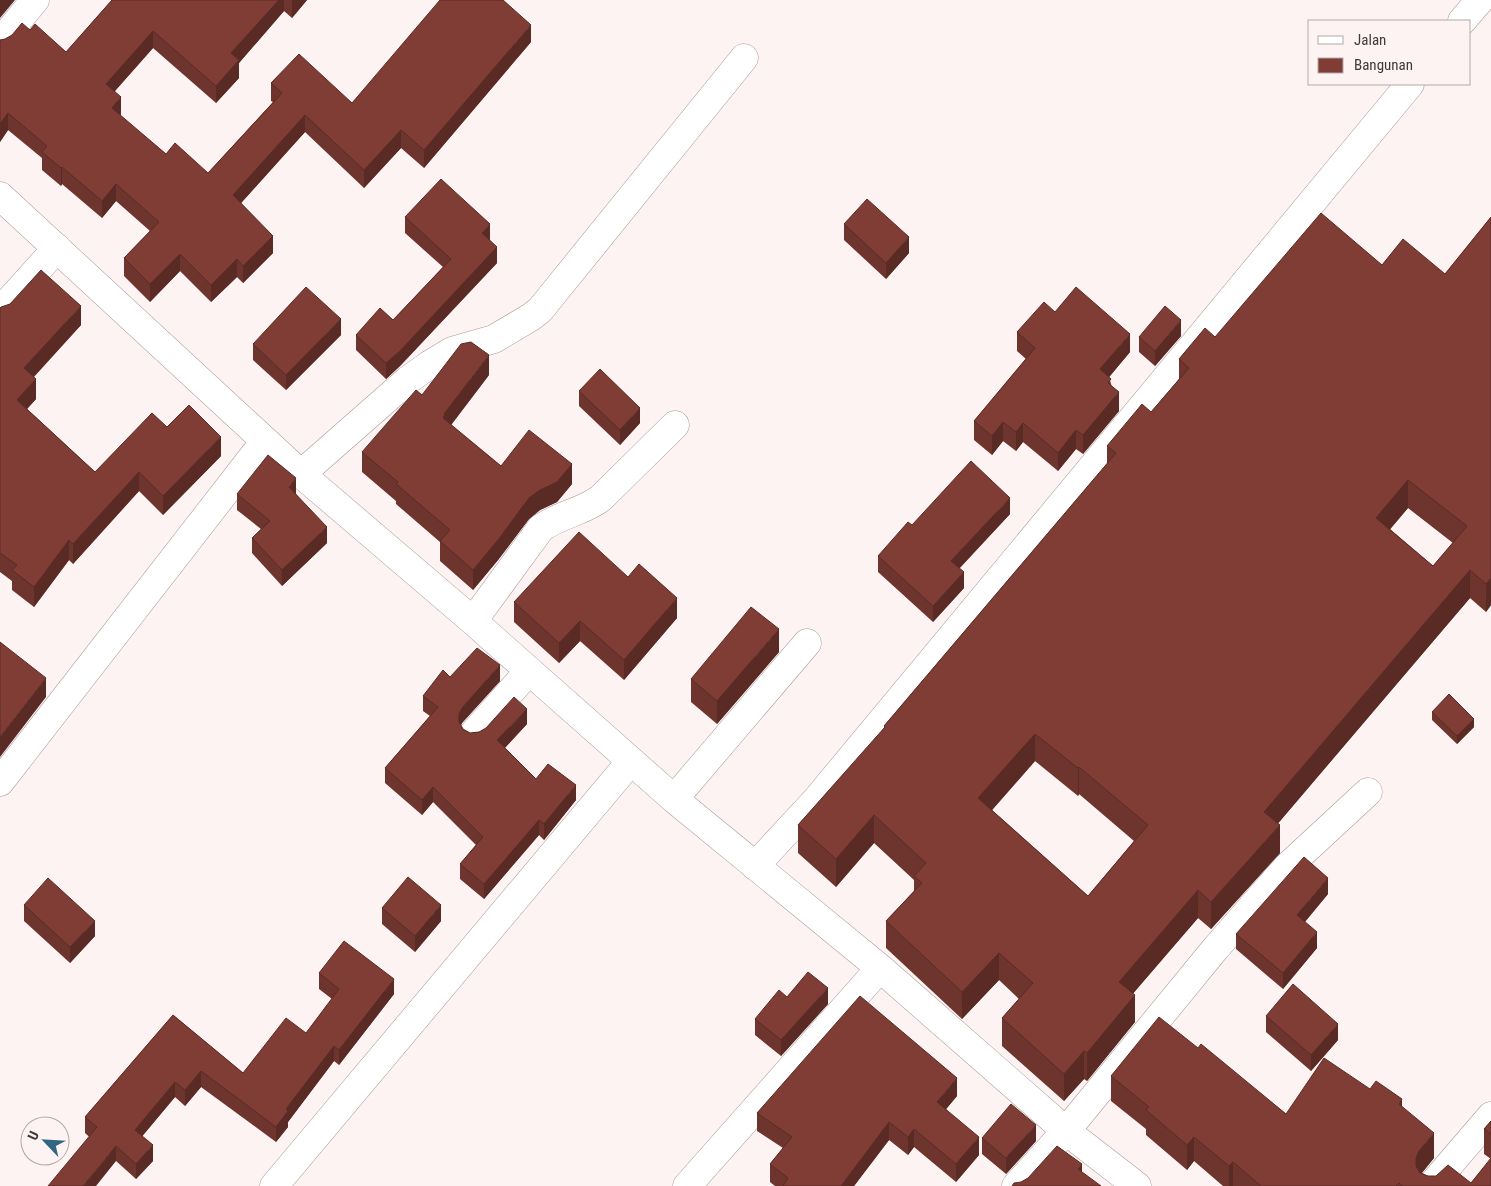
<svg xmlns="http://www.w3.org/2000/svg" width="1491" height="1186" font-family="'Roboto Condensed',sans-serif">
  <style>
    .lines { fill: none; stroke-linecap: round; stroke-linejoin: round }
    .minor-casing { stroke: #aa9b99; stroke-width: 29 }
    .minor { stroke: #fff; stroke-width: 28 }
    .wall { fill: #6e342e; fill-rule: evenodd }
    .shaded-wall { fill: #5a2b25 }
    .building { fill: #803d35; stroke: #5a2b25; fill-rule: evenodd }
  </style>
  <rect width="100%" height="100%" fill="#fdf3f2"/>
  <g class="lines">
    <g class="minor-casing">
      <path id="minor" d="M1462 21 1480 0
        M0 42 35 0
        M0 196 301 474 473 621 674 799 880 968 1066 1131 1137 1186
        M0 311 57 248
        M301 474 408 380 429 365 452 351 494 339 531 317 540 310 744 58
        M473 621 541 528C561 514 583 512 601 498L675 425
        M474 733 529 671
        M0 782 265 441
        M674 799 807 643
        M755 866 817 799 1410 84
        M274 1186 631 761
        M687 1186 880 968
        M1016 1186 1066 1131 1215 949 1287 867 1368 792
        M1431 1186 1491 1116"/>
    </g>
    <use href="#minor" class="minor"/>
  </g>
  <path class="wall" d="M112 0H307L292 18 284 11 239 63V78L216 103 153 48 115 91 121 114 120 116 166 154 208 173 273 102 271 101V83L352 103 531 42 424 168 401 148 364 188 305 132 241 203 273 253 243 283 237 277 211 302 180 271 150 302 124 276V258L150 231 116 201 102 218 62 184 61 186 42 170V158L8 130 0 142V40L5 39 30 30 66 52Z
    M405 217 490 240 497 263 400 366 386 379 356 350V335L393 320 443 267 405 233Z
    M1491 217V605L1486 612 1470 598 1278 823 1280 853 1211 929 1198 918 1133 993 1135 1022 1087 1081 1084 1079 1064 1101 1002 1046V1018L1019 999 999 980 962 1019 886 948V921L914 891V880L874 843 836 887 798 853V825L884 729V726L1107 464V446L1151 412 1179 379V359L1215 337 1382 265 1445 274ZM1408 508 1453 543 1433 566 1390 529ZM1035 761 1078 796 1079 794 1134 841 1088 896 992 810Z
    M844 224 909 253 886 279 844 240Z
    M0 308 81 325 34 377 36 399 27 409 95 472 167 427 221 456 163 515 139 491 73 564 69 560 34 607 12 590V581L0 572Z
    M1055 312 1130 352 1109 377 1119 411 1083 454 1076 449 1058 471 1023 442 1016 451 1003 441 992 455 974 440V421L1026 359 1017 351V332Z
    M341 335 286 390 253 360V344Z
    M1181 336 1155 366 1139 352V337Z
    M489 375 451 425 501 466 572 484 557 502 540 510 529 519 498 560 473 590 440 561V542L396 504V501L362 472V452L422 395Z
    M579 391 640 423 620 445 579 406Z
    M237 494H296L327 543 282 586 252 553V538L261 529 237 510Z
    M1010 514 959 569 964 588 933 622 878 572V556L912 525Z
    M628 577 677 618 624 680 580 641 559 663 514 622V602Z
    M779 652 717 724 691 702V679Z
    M450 677 500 681 462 723 461 725 463 729 470 733 479 732 527 724 505 748 536 779 576 800 544 840 539 835 484 899 460 879V864L476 845 433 802 422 815 385 783V768L430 716 423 711V696Z
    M1432 712 1474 727 1457 744 1432 720Z
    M1328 894 1305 922 1317 948 1283 989 1236 949V934Z
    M24 905 95 936 70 963 24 921Z
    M382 908 441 921 415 952 382 924Z
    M319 973 394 994 339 1065 334 1061 288 1122V1127L276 1142 201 1087 185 1106 175 1097 142 1136 153 1161 136 1179 85 1133V1117L173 1015 243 1073 306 1033 332 999 319 989Z
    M787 997 828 1004 781 1056 755 1035V1019Z
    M1266 1016 1338 1040 1311 1071 1266 1032Z
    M1198 1048 1286 1114 1370 1089 1402 1106 1434 1158 1422 1173 1428 1176 1471 1183 1491 1159 1484 1154V1129L1491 1121V1186H1223L1194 1161 1187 1170 1146 1135V1129L1111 1101V1076Z
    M957 1096 946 1109 979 1155 956 1182 914 1147 908 1155 889 1140 854 1186H775L770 1182V1164L783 1148 757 1131V1113Z
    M982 1138 1036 1141 1006 1174 982 1154Z"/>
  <path class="shaded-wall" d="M0 0H15L0 18Z
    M279 0H284V11L239 63V78L216 103V86L231 53Z
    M292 0H307L292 18Z
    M531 25V42L424 168V150Z
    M153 31V48L106 101V84Z
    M121 97V114L112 126V108Z
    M8 113V130L0 142V124Z
    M305 115V132L233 212V195Z
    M401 130V148L364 188V170Z
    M62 167V184L61 186V168Z
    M116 184V201L102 218V201Z
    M490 224V240L482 249V233Z
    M273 236V253L243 283V266Z
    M909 237V253L886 279V263Z
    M497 247V263L400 366 386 379V363Z
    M180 254V271L150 302V284Z
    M237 259V277L211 302V285Z
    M81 306V325L24 387V368Z
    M341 319V335L286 390V375Z
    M1181 320V336L1155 366V351Z
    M1130 334V352L1100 388V369Z
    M489 355V375L445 433 443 418 444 414Z
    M36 379V399L17 420V400Z
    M1119 392V411L1083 454V435Z
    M640 408V423L620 445V430Z
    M1003 422V441L992 455V436Z
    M1023 423V442L1016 451V432Z
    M1076 430V449L1058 471V453Z
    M221 437V456L163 515V496Z
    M572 464V484L557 502 540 510 529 519 498 560 473 590V570L529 498Z
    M139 472V491L73 564V544Z
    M296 478V494L289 503V487Z
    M1408 480V508L1376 546V518Z
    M1010 498V514L951 577V561Z
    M327 527V543L282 586V570Z
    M69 540V560L34 607V587Z
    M1470 570V598L1264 840V812Z
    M964 572V588L933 622V606Z
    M1491 578V605L1486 612V584Z
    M677 598V618L624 680V660Z
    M580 621V641L559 663V643Z
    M779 629V652L717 724V701Z
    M500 665V681L462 723 459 729V714L462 708Z
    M46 678V697L0 757V737Z
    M527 709V724L497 756V740Z
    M1474 719V727L1457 744V736Z
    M1035 734V761L978 826V798Z
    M1079 767V794L1078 796V768Z
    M576 785V800L544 840V824Z
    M433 787V802L422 815V800Z
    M874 815V843L836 887V859Z
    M539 820V835L484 899V884Z
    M1280 825V853L1211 929V902Z
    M1328 878V894L1297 931V915Z
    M1198 890V918L1119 1010V982Z
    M441 905V921L415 952V936Z
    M95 921V936L70 963V947Z
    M1317 932V948L1283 989V973Z
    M999 953V980L962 1019V992Z
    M394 979V994L339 1065V1050Z
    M828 988V1004L781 1056V1040Z
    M1135 995V1022L1087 1081V1053Z
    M1338 1024V1040L1311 1071V1055Z
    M334 1046V1061L288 1122V1127L276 1142V1127L286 1109Z
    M1084 1051V1079L1064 1101V1074Z
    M201 1071V1087L185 1106V1090Z
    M957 1078V1096L937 1120V1102Z
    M175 1082V1097L135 1145V1130Z
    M1402 1099V1124L1399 1104Z
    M889 1122V1140L854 1186H841Z
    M1036 1125V1141L1006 1174V1158Z
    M914 1129V1147L908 1155V1137Z
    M1434 1133V1158L1419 1176 1416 1183V1158L1419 1151Z
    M979 1137V1155L956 1182V1164Z
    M1194 1137V1161L1187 1170V1145Z
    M153 1145V1161L136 1179V1164Z
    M116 1146V1161L96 1186H83Z
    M1233 1162V1186H1229V1166Z
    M1082 1164V1183L1078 1169Z"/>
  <path class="building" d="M112 0H279L231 53 239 60 216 86 153 31 106 84 121 97 112 108 166 154 175 143 208 173 282 93 271 83 299 54 352 103 440 0H503L531 25 424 150 401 130 364 170 305 115 233 195 273 236 243 266 237 259 211 285 180 254 150 284 124 258 159 222 116 184 102 201 62 167 61 168 42 152 47 146 8 113 0 124V40L5 39 12 35 22 23 30 30 35 24 66 52Z
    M441 179 490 224 482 233 497 247 400 351 386 363 356 335 380 308 393 320 451 259 405 217Z
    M867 199 909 237 886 263 844 224Z
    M1321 213 1382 265 1403 239 1445 274 1491 217V578L1486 584 1470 570 1264 812 1280 825 1211 902 1198 890 1119 982 1135 995 1087 1053 1084 1051 1064 1074 1002 1018 1033 983 999 953 962 992 886 921 922 883 914 876 926 863 874 815 836 859 798 825 885 727 884 726 1116 453 1107 446 1142 404 1151 412 1189 368 1179 359 1205 328 1215 337ZM1408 480 1467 526 1433 566 1376 518ZM1035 734 1078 768 1079 767 1148 825 1088 896 978 798Z
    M41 270 81 306 24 368 36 379 17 400 95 472 152 413 167 427 189 405 221 437 163 496 139 472 73 544 69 540 34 587 12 570 17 565 0 553V308L1 307 10 304Z
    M306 287 341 319 286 375 253 344Z
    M1076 287 1130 334 1100 369 1111 379 1108 383 1119 392 1083 435 1076 430 1058 453 1023 423 1016 432 1003 422 992 436 974 421 1035 348 1017 332 1044 302 1055 312Z
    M1165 306 1181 320 1155 351 1139 337Z
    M471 342 489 355 444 414 445 415 443 418 501 466 529 430 572 464 557 482 540 490 529 498 498 540 473 570 440 541 450 530 396 484 398 482 362 452 416 390 422 395 461 344Z
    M600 369 640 408 620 430 579 391Z
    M268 455 296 478 289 487 327 527 282 570 252 538 270 521 237 494Z
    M971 461 1010 498 951 561 964 572 933 606 878 556 908 522 912 525Z
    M579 532 628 577 639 564 677 598 624 660 580 621 559 643 514 602Z
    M751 607 779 629 717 701 691 679Z
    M0 642 46 678 0 737Z
    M477 648 500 665 462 708 459 714V722L463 729 470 733 479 732 486 728 514 697 527 709 497 740 536 779 548 764 576 785 544 824 539 820 484 884 460 864 483 837 433 787 422 800 385 768 438 707 423 696 443 670 450 677Z
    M1449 694 1474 719 1457 736 1432 712Z
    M1304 857 1328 878 1297 915 1317 932 1283 973 1236 934Z
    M408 877 441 905 415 936 382 908Z
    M48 878 95 921 70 947 24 905Z
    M344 941 394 979 339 1050 334 1046 286 1109 288 1111 276 1127 201 1071 185 1090 175 1082 135 1130 153 1145 136 1164 116 1146 83 1186H48L97 1127 85 1117 173 1015 243 1073 286 1018 306 1033 339 989 319 973Z
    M808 972 828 988 781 1040 755 1019 779 990 787 997Z
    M1293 984 1338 1024 1311 1055 1266 1016Z
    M860 996 957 1078 937 1102 979 1137 956 1164 914 1129 908 1137 889 1122 841 1186H783L788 1178 770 1164 792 1137 757 1113Z
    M1159 1017 1198 1048 1201 1044 1286 1114 1324 1058 1370 1089 1376 1081 1402 1099 1399 1104 1434 1133 1419 1151 1416 1158V1166L1420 1173 1428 1176H1436L1448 1165 1471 1183 1491 1158V1186H1403L1399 1183 1396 1186H1261L1233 1162 1229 1166 1194 1137 1187 1145 1146 1110 1149 1107 1111 1076Z
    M1011 1104 1036 1125 1006 1158 982 1138Z
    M1491 1121V1134L1484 1129Z
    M1057 1146 1082 1164 1078 1169 1101 1186H1012L1014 1183 1021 1182 1028 1178Z"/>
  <rect x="1308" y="20" width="162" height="65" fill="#fdf3f2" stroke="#b1a9a8"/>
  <rect x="1318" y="36" width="25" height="8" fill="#ffffff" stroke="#b1a9a8"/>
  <text x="1354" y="45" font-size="15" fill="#3f3938">Jalan</text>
  <rect x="1318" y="58" width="25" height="15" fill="#803d35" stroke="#b1a9a8"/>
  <text x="1354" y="70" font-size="15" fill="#3f3938">Bangunan</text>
  <g transform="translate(45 1141) rotate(295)"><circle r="24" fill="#fdf3f2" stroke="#b1a9a8"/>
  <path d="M0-4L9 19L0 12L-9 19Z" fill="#316783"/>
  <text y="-8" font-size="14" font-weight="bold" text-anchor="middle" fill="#3f3938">U</text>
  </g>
</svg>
